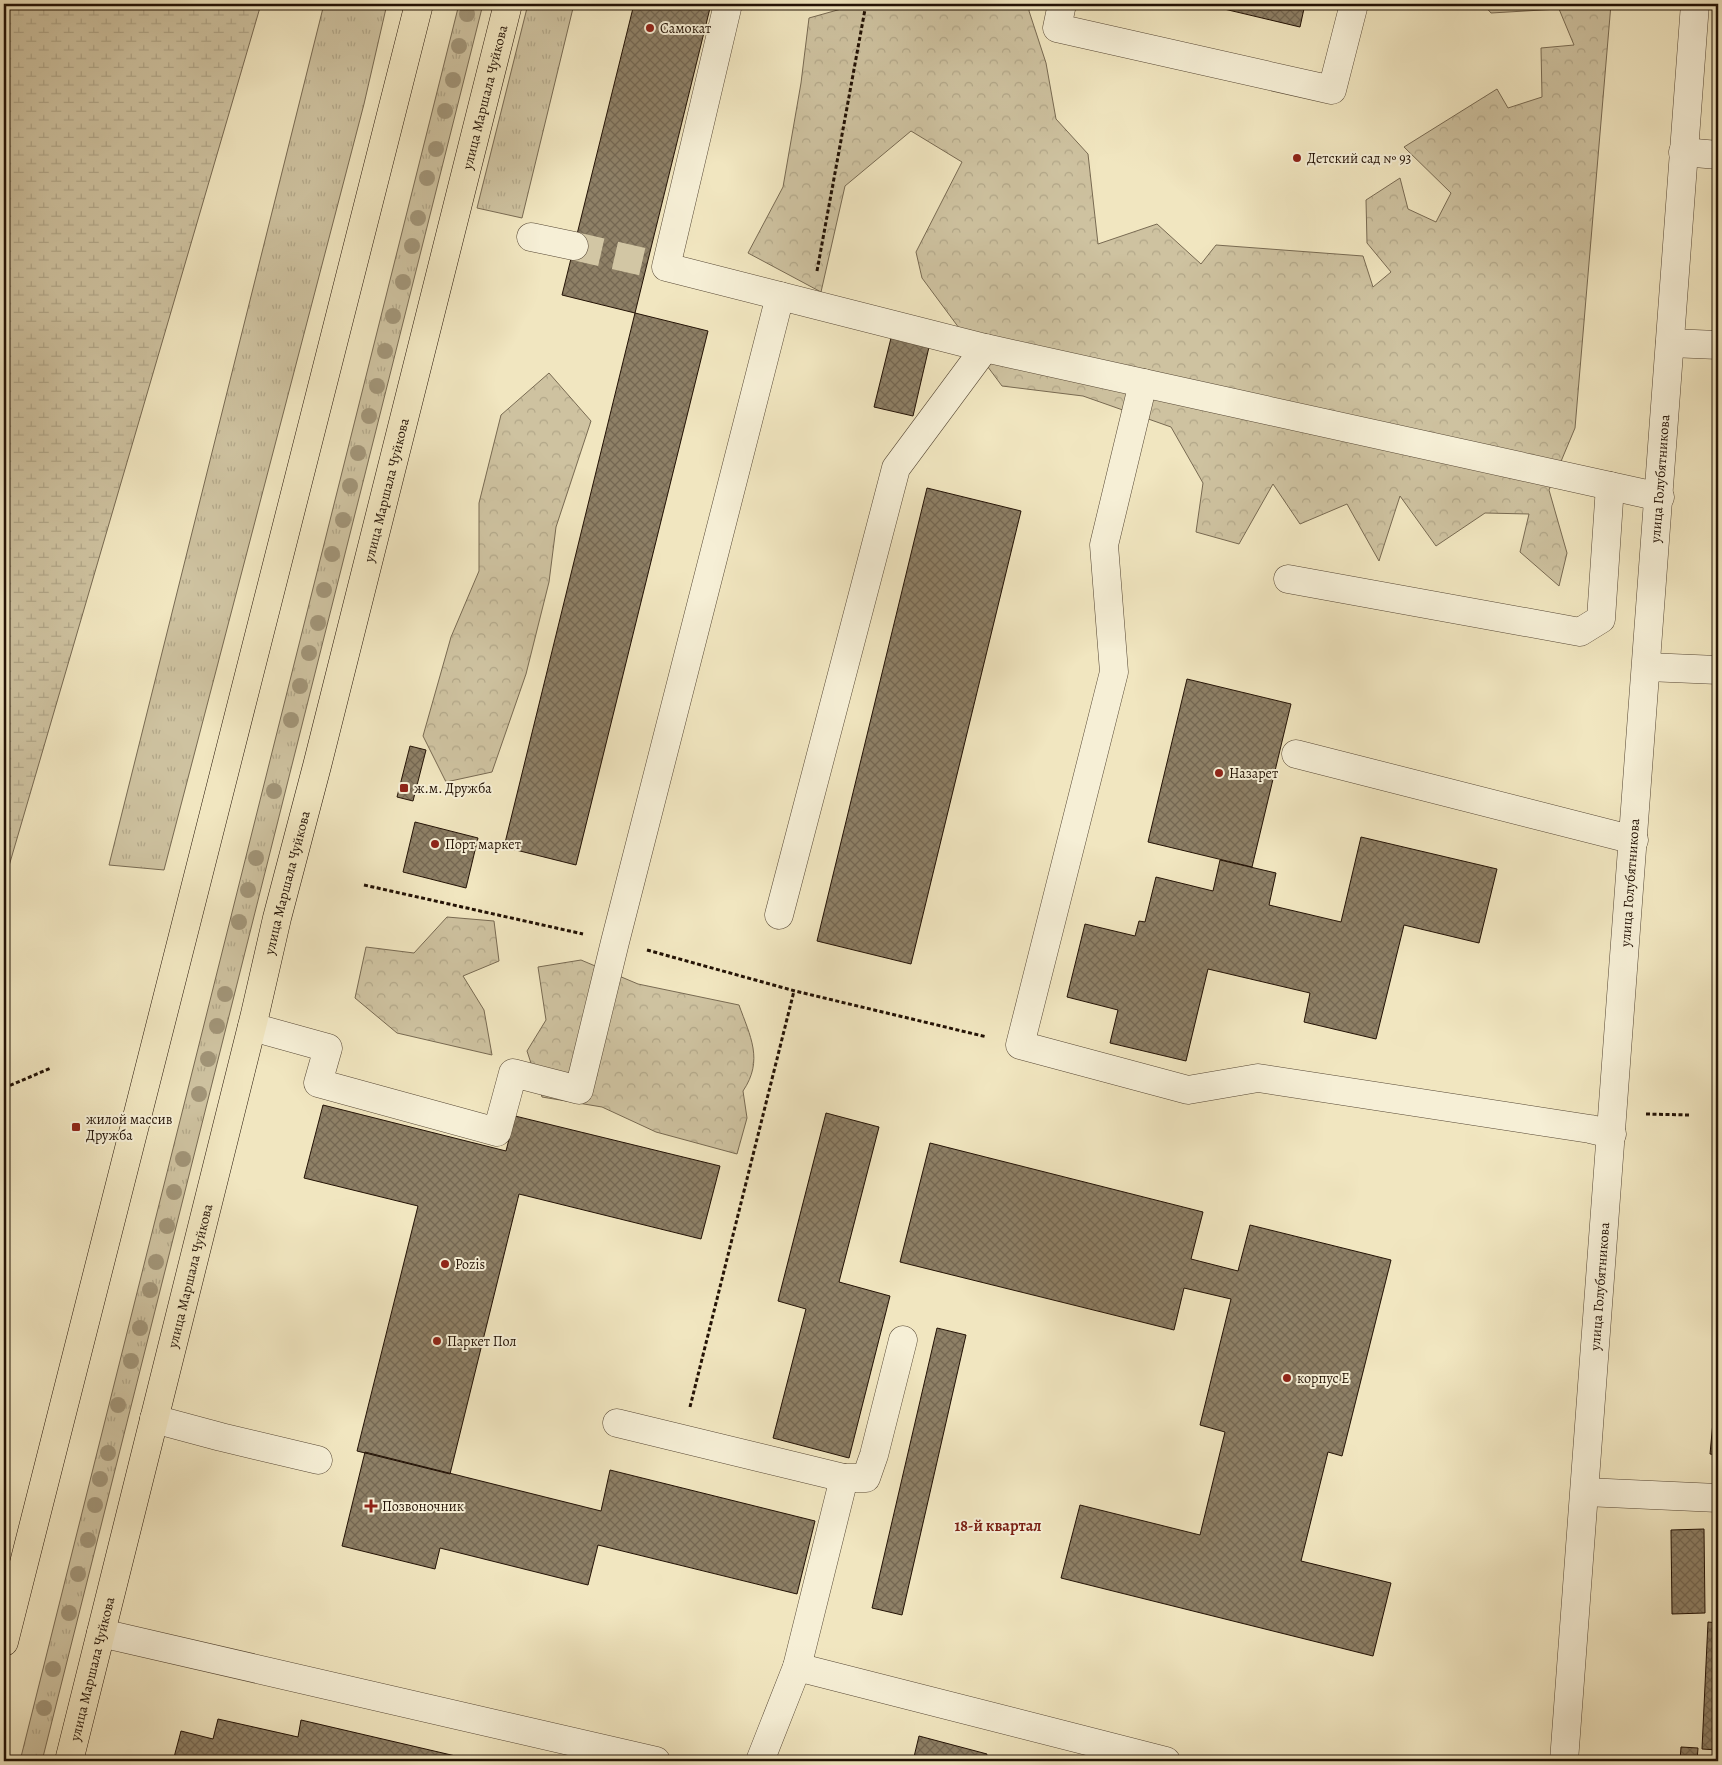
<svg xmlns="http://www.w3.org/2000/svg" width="1722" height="1765" font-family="Alegreya,serif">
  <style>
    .grass { fill: url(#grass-tufts); stroke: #786a52 }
    .forest { fill: url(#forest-crowns); stroke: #786a52 }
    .wetland { fill: url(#wetland-marsh); stroke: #786a52 }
    .building { fill: url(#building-cross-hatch); stroke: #231205 }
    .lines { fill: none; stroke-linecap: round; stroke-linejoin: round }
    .minor-tunnel { stroke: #d2c6a4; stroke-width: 28; stroke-dasharray: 28 14; stroke-linecap: butt }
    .minor-casing { stroke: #564734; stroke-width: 29 }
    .major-casing { stroke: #231205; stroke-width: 29 }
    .path { stroke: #231205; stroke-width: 3; stroke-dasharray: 4 2.5; stroke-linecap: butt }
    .minor { stroke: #f6efd6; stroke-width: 28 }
    .major { stroke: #f1e6c0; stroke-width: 28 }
    .tree { fill: #a19477 }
    .poi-dot { fill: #8f2418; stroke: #f6efd6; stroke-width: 2 }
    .labels { text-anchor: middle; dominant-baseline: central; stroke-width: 4; stroke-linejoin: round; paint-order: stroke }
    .poi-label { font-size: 14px; fill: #231205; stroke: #f6efd6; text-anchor: start }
    .street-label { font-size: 14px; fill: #231205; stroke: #f6efd6 }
    .quarter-label { font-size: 16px; font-weight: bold; fill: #7a1f14; stroke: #f6efd6 }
  </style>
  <defs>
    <pattern id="grass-tufts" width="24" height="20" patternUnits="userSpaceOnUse" patternTransform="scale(1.25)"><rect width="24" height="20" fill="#cec2a0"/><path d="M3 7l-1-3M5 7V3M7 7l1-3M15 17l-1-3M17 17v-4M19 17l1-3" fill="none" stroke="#b1a688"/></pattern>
    <pattern id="forest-crowns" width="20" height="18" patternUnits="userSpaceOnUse" patternTransform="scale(1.25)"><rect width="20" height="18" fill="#cec2a0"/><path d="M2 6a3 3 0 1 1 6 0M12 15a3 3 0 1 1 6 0" fill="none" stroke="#b1a688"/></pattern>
    <pattern id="wetland-marsh" width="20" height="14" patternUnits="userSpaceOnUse" patternTransform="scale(1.25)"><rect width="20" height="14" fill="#cec2a0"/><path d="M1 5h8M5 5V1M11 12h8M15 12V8" fill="none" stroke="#b1a688"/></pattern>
    <pattern id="building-cross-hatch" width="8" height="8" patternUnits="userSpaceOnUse" patternTransform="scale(1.25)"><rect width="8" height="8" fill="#8e8066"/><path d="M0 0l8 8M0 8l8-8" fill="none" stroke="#746752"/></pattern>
  </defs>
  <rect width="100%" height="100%" fill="#f1e6c0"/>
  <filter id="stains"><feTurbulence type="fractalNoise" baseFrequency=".004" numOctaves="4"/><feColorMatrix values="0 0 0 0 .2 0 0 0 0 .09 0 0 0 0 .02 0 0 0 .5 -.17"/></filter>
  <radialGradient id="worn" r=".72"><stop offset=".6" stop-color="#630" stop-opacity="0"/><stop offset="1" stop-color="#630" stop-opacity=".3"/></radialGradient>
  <path class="grass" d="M324 4H387L364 104 164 870 109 865Z
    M459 4H483L42 1761H20Z
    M528 4H574L522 218 477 208Z"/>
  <path class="forest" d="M859 4H1030L1029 11 1046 63 1056 119 1088 154 1098 244 1157 224 1201 264 1216 245 1363 256 1373 287 1391 272 1367 243 1366 200 1400 178 1408 209 1436 222 1451 193 1404 147 1497 89 1508 108 1542 97 1541 48 1574 45 1559 9 1491 13 1483 4H1611L1575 428 1549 490 1567 553 1559 586 1520 552 1529 514 1485 513 1436 546 1400 496 1379 561 1347 504 1300 524 1273 484 1239 544 1196 532 1203 483 1171 427 1083 396 1002 386 922 278 916 252 962 162 911 131 845 186 821 292 748 253 783 187 801 83 809 18Z
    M549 373 591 421 556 527 549 582 526 674 492 772 446 782 423 736 451 637 479 571V503L501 415Z
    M447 917 494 921 499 961 463 976 484 1010 492 1055 397 1033 355 998 366 947 414 953Z
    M581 960 638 984 739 1005C750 1036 764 1060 743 1091L747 1118 737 1154 656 1132 602 1107 542 1097 527 1051 546 1020 538 967Z"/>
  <path class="wetland" d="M4 4H261L4 883Z"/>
  <path class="building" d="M634 4H711L635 313 562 295Z
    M1203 4H1305L1300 27Z
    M635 313 708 331 576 865 504 847Z
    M891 338 929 347 913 416 874 407Z
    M927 488 1021 511 911 964 817 941Z
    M1187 679 1291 704 1252 867 1148 842Z
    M410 746 426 750 413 801 397 797Z
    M415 822 478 838 466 888 403 872Z
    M1361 837 1497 869 1479 943 1404 925 1376 1039 1304 1022 1310 993 1208 969 1186 1061 1110 1043 1118 1010 1067 997 1085 924 1135 936 1139 921 1145 922 1156 877 1213 891 1220 860 1276 873 1269 905 1341 922Z
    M323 1105 506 1151 515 1116 720 1166 701 1239 519 1194 450 1474 357 1451 418 1206 304 1178Z
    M826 1113 879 1127 839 1282 890 1296 849 1458 773 1438 806 1309 778 1301Z
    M930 1143 1203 1212 1191 1259 1238 1271 1250 1225 1391 1260 1342 1456 1328 1452 1301 1561 1391 1583 1373 1656 1061 1578 1080 1505 1200 1535 1225 1432 1200 1425 1231 1299 1184 1288 1174 1330 900 1262Z
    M937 1328 966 1335 902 1615 872 1608Z
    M1717 1379H1718V1455L1710 1454Z
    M365 1452 601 1511 610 1470 815 1521 797 1594 598 1545 588 1585 440 1548 435 1569 342 1546Z
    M1704 1529 1705 1613 1672 1614 1671 1530Z
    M1708 1622 1718 1623V1750L1702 1749Z
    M218 1719 298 1737 301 1720 477 1761H173L181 1731 213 1739Z
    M919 1736 987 1754 985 1761H913Z
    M1681 1747 1698 1748 1697 1761H1680Z"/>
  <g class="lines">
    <path class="minor-tunnel" d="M574 246 648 263"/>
    <g class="minor-casing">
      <g id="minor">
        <path d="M728 4 666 267 985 348 1143 383"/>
        <path d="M1062 4 1057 28 1332 90 1354 4"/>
        <path d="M1683 152 1718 155"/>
        <path d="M531 237 574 246"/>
        <path d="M1670 343 1718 345"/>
        <path d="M1288 579 1580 632 1601 619 1610 486"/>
        <path d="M1647 667 1718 670"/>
        <path d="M1296 754 1634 840"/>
        <path d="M779 915 896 468 985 348"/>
        <path d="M252 1027 328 1048 318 1083 497 1132 513 1073 579 1090 615 942 780 296"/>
        <path d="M1612 1134 1590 1129 1258 1078 1188 1090 1020 1045 1114 672 1104 545 1143 383 1660 497"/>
        <path d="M154 1419 221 1437 318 1460"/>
        <path d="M617 1423 844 1478 797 1667"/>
        <path d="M844 1478H866L874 1455 903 1340"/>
        <path d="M1585 1492 1718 1498"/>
        <path d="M101 1633 656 1761"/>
        <path d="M760 1761 797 1667 1166 1761"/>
        <path id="s1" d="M1564 1761 1695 4"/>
      </g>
    </g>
    <g class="major-casing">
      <g id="major">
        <path d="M4 1642 419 4"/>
        <path id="s2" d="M69 1761 255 1014 277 918 317 766 508 4"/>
      </g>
    </g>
    <path class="path" d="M817 271 866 4
      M364 885 583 934
      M647 950 795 991 987 1037
      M4 1088 51 1068
      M1646 1114 1690 1115
      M690 1407 794 991"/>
    <use href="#minor" class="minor"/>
    <use href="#major" class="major"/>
  </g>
  <g class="tree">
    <circle cx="467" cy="14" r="8"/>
    <circle cx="459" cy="46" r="8"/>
    <circle cx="453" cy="80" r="8"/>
    <circle cx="445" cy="111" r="8"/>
    <circle cx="436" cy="149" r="8"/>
    <circle cx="427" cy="178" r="8"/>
    <circle cx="418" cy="218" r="8"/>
    <circle cx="412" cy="246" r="8"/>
    <circle cx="403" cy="282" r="8"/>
    <circle cx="393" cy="316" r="8"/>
    <circle cx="385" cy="351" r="8"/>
    <circle cx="377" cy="386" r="8"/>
    <circle cx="369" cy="416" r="8"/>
    <circle cx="358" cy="453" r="8"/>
    <circle cx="350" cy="486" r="8"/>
    <circle cx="343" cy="520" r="8"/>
    <circle cx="332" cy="554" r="8"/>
    <circle cx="324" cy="590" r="8"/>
    <circle cx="318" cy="623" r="8"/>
    <circle cx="309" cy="653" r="8"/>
    <circle cx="300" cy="686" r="8"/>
    <circle cx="291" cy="720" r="8"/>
    <circle cx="274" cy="791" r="8"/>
    <circle cx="256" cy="858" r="8"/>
    <circle cx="248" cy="890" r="8"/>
    <circle cx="239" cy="922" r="8"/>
    <circle cx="225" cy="994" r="8"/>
    <circle cx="217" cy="1026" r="8"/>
    <circle cx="208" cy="1059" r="8"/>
    <circle cx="199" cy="1094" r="8"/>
    <circle cx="183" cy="1159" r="8"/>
    <circle cx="174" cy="1192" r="8"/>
    <circle cx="167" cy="1226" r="8"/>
    <circle cx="156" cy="1262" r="8"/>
    <circle cx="150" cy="1290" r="8"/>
    <circle cx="140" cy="1328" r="8"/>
    <circle cx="131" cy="1361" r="8"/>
    <circle cx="118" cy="1405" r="8"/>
    <circle cx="108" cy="1453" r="8"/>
    <circle cx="100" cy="1479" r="8"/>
    <circle cx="95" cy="1505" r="8"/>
    <circle cx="88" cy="1540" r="8"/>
    <circle cx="78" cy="1574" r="8"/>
    <circle cx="69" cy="1613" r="8"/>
    <circle cx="53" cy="1669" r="8"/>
    <circle cx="44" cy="1708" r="8"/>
  </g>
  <g class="poi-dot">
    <circle cx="650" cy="28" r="5"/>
    <circle cx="1297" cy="158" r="5"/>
    <circle cx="1219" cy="773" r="5"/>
    <rect x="399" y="783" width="10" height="10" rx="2.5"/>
    <circle cx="435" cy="844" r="5"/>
    <rect x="71" y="1122" width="10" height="10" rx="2.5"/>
    <circle cx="445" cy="1264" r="5"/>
    <circle cx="437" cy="1341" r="5"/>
    <circle cx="1287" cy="1378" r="5"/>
    <path d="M368.5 1498.5h5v5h5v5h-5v5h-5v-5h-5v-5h5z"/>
  </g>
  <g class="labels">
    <g class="poi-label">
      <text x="660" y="28">Самокат</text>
      <text x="1307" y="158">Детский сад № 93</text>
      <text x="1229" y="773">Назарет</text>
      <text x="414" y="788">ж.м. Дружба</text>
      <text x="445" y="844">Порт маркет</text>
      <text x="86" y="1119">жилой массив<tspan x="86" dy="16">Дружба</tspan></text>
      <text x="455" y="1264">Pozis</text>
      <text x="447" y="1341">Паркет Пол</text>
      <text x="1297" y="1378">корпус Е</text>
      <text x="382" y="1506">Позвоночник</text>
    </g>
    <g class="street-label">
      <text stroke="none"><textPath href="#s2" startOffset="1715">улица Маршала Чуйкова</textPath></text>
      <text stroke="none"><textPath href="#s1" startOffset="1286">улица Голубятникова</textPath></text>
      <text stroke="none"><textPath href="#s2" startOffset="1310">улица Маршала Чуйкова</textPath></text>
      <text stroke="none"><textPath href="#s2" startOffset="905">улица Маршала Чуйкова</textPath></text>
      <text stroke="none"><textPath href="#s1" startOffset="881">улица Голубятникова</textPath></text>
      <text stroke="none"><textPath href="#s2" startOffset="500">улица Маршала Чуйкова</textPath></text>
      <text stroke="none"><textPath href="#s1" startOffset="476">улица Голубятникова</textPath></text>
      <text stroke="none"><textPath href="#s2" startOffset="95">улица Маршала Чуйкова</textPath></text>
    </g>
    <g class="quarter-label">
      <text x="998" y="1526">18-й квартал</text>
    </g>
  </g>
  <rect width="1722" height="1765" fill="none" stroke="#f1e6c0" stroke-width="20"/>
  <rect x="5" y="5" width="1712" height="1755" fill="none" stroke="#231205" stroke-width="2.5"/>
  <rect x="10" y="10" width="1702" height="1745" fill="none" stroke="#231205"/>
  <rect width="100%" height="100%" filter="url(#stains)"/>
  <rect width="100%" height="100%" fill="url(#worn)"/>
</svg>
